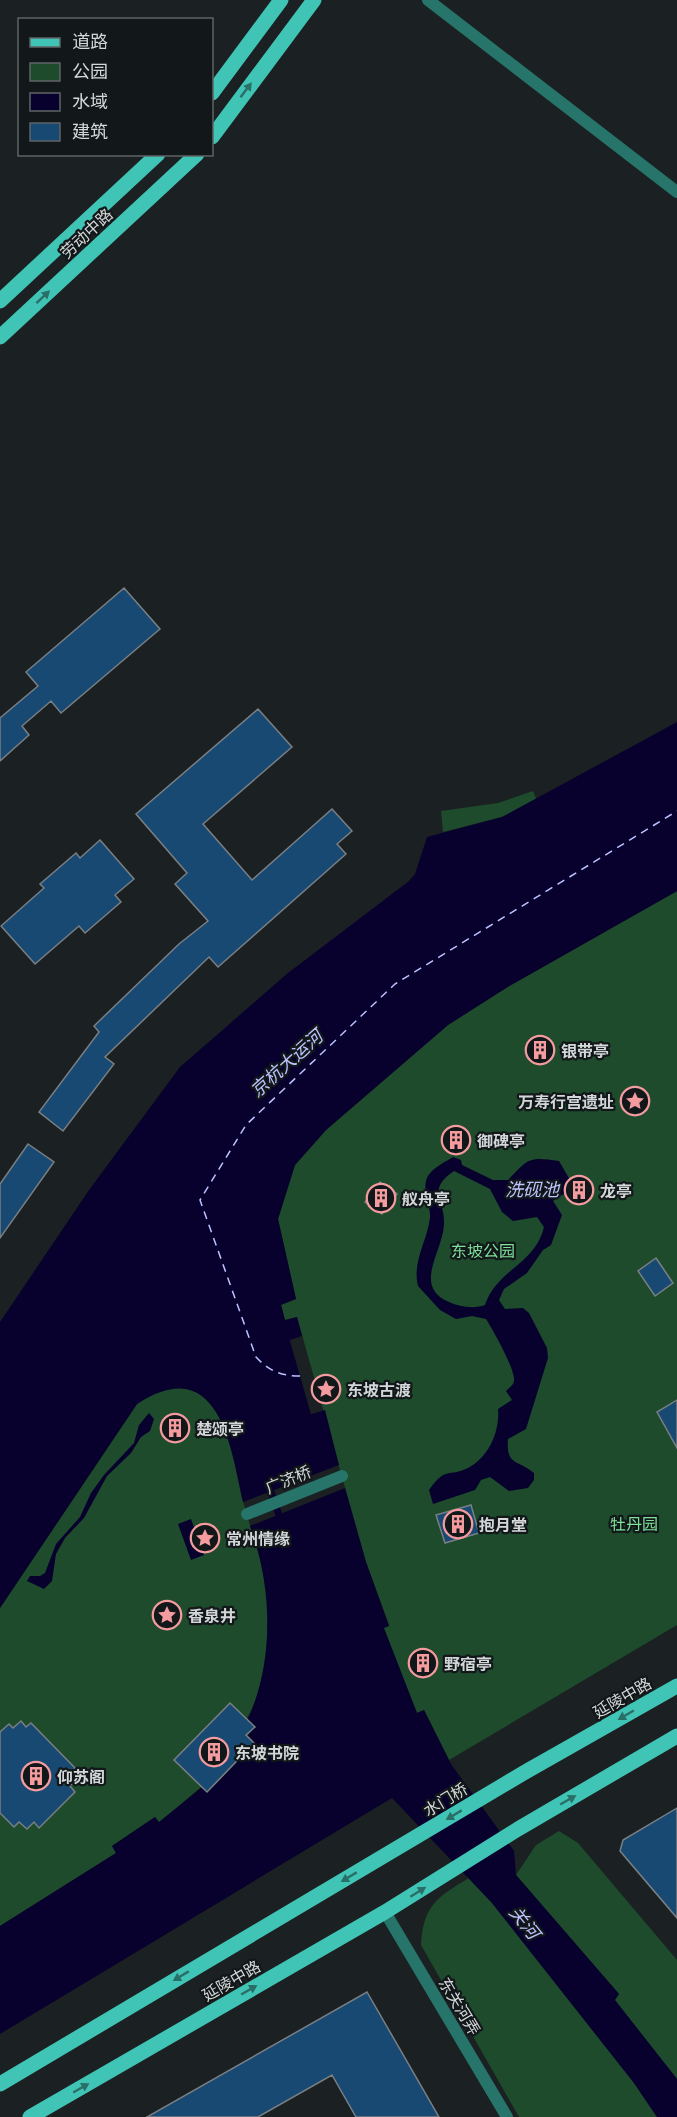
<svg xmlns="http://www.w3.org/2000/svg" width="677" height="2117" font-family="Barlow,'Noto Sans SC',sans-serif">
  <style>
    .green { fill: #1d4b2c }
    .water { fill: #08012e; fill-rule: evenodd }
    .pier { fill: #1b2122 }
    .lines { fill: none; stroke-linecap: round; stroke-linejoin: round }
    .stream { stroke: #08012e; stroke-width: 7 }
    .ferry { stroke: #bdc3ff; stroke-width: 1.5; stroke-dasharray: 8 6; stroke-linecap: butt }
    .building { fill: #184973; stroke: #7a7f83; stroke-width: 1.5 }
    .street { stroke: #26746a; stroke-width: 12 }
    .primary { stroke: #40c4b5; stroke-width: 15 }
    .oneway { fill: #296e67 }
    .labels { text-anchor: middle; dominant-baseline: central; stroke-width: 4.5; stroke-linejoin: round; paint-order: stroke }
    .street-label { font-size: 16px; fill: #d3d7d8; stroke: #121719 }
    .poi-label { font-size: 16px; font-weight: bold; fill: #d3d7d8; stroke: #121719; text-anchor: start }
    .park-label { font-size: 16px; fill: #7de29a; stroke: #121719 }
    .water-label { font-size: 18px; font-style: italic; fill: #bdc3ff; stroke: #121719 }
  </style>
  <rect width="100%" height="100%" fill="#1b2122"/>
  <path class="green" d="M533 791 537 801 502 817 443 832 441 811 498 803Z
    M677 891V1625L449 1760 424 1710 417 1713 383 1628 389 1625 366 1562 297 1317 285 1320 281 1304 296 1299 278 1219 295 1165 326 1130 448 1025 506 988Z
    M177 1387C189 1389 202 1391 210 1401 231 1430 235 1471 244 1505 252 1536 266 1565 267 1598 269 1636 266 1686 247 1718L255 1727 246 1736 254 1743 207 1792 201 1787 159 1823 155 1817 112 1846 116 1853 0 1926V1608L137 1404 152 1394Z
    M559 1831 578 1843 677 1960V2079L614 2000 619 1994 516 1875 536 1845Z
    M469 1878 492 1903 634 2083 657 2117H519L421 1945C423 1906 437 1897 469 1878Z"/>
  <path class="water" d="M677 722V891L506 988 448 1025 326 1130 295 1165 278 1219 296 1299 281 1305 285 1320 297 1317 302 1336 290 1341 311 1414 325 1410 339 1465 243 1502C231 1443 217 1352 137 1404L0 1608V1322L89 1190 180 1067 288 973 409 881 415 874 427 837 502 817Z
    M453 1157 461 1160 462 1165 493 1180H508C528 1159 528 1156 559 1161L574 1187 553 1201 562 1215 551 1245 543 1250 527 1273 504 1289 499 1300 505 1309 523 1308 529 1313 547 1348 548 1358 526 1429 508 1439C506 1466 517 1459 534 1473V1480L528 1488 509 1491 490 1477 481 1480 475 1490 433 1504 429 1490C447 1465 448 1478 468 1468 489 1457 500 1431 498 1409L512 1400 506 1391C510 1387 514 1385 514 1380 515 1369 493 1330 486 1319L472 1316 456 1319 440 1310 418 1286C412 1261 427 1242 430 1218 431 1206 423 1194 426 1181 429 1169 444 1163 453 1157ZM454 1171 490 1189 502 1212 513 1221 537 1217 544 1227C535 1265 497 1269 485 1305 474 1309 460 1307 449 1302 412 1286 443 1252 444 1224 445 1199 426 1190 454 1171Z
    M149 1413 154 1419 150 1431 141 1437 131 1453 107 1476 84 1518 65 1538 56 1554 52 1581 44 1589 27 1581 30 1576H40L45 1573 56 1544 80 1517 91 1493 104 1475 134 1443 139 1425Z
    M345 1488 366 1562 389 1626 384 1628 417 1713 424 1710 451 1764 514 1851 516 1875 619 1994 615 2000 677 2079V2117H657L634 2083 492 1903 392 1798 0 2034V1926L116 1853 112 1846 155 1817 159 1822 201 1788 208 1792 255 1744 248 1736 255 1726 248 1719C275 1659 272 1586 250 1526Z
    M191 1519 204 1555 191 1560 178 1524Z"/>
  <path class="pier" d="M302 1336 303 1339 294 1342 313 1411 321 1408 322 1411 311 1414 290 1340Z"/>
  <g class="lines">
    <path class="stream" d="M268 1484 281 1521"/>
    <path class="ferry" d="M300 1376C281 1376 269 1371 256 1357L200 1200 246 1125 395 984 677 811"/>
  </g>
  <path class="building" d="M124 588 160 629 61 713 51 701 22 726 29 735 0 761V718L38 686 26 672Z
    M258 709 292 747 203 824 252 880 332 809 352 831 337 844 346 854 218 967 209 957 105 1057 114 1064 63 1131 39 1112 99 1032 94 1026 179 944 208 921 175 884 187 873 136 814Z
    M100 840 134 879 115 895 121 902 85 933 79 926 35 964 1 926 44 888 40 884 76 853 80 858Z
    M28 1144 54 1162 0 1238V1184Z
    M380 1182 397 1194 382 1214 365 1202Z
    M656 1258 673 1283 655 1296 638 1271Z
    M677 1400V1448L657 1412Z
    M471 1505 479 1533 445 1543 436 1515Z
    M230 1703 255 1727 246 1735 254 1743 207 1792 174 1760Z
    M21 1721 26 1727 31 1723 75 1768 70 1773 76 1779 70 1786 75 1792 39 1828 34 1822 27 1829 19 1822 14 1827 0 1813V1732L9 1724 13 1728Z
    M677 1808V1918L620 1851 623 1840Z
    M367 1992 439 2117H356L332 2075 258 2117H147Z"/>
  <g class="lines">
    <path class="street" d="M428 0 677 192
      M247 1514 342 1476
      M385 1912 507 2117"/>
    <path class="primary" d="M212 93 281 0
      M212 137 314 0
      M0 301 158 154
      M0 337 197 154
      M0 2084 527 1771 677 1686
      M30 2117 385 1912 518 1829 677 1736"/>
  </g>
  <defs><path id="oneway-solid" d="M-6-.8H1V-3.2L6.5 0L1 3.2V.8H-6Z" transform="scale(1.5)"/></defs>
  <g class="oneway">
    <use href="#oneway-solid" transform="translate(246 90) rotate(-53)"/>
    <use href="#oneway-solid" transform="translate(43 297) rotate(-43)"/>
    <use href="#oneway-solid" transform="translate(626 1715) rotate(150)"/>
    <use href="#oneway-solid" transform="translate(568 1800) rotate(-30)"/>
    <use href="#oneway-solid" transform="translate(454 1815) rotate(149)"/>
    <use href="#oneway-solid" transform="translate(349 1877) rotate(149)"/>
    <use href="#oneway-solid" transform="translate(418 1892) rotate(-32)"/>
    <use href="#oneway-solid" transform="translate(181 1976) rotate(149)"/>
    <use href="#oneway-solid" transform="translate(249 1990) rotate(-30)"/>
    <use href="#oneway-solid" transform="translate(81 2088) rotate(-30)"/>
  </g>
  <defs>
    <g id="building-ring" transform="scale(1.5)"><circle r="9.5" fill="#121719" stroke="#f49b9f" stroke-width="1.5"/><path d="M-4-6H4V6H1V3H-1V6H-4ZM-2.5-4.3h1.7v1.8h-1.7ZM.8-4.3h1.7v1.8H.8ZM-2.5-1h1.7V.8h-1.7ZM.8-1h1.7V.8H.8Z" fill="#f49b9f"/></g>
    <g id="sight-ring" transform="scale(1.5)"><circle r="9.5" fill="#121719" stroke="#f49b9f" stroke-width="1.5"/><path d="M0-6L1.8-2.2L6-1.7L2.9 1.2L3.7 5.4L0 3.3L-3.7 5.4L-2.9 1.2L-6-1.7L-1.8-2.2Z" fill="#f49b9f"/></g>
  </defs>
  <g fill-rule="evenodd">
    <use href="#building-ring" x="540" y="1050"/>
    <use href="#sight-ring" x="635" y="1101"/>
    <use href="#building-ring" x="456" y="1140"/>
    <use href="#building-ring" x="579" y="1190"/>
    <use href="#building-ring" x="381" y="1198"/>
    <use href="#sight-ring" x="326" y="1389"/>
    <use href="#building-ring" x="175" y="1428"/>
    <use href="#building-ring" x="458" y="1524"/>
    <use href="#sight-ring" x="205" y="1538"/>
    <use href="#sight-ring" x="167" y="1615"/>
    <use href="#building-ring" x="423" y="1663"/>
    <use href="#building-ring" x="214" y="1752"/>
    <use href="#building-ring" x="36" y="1776"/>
  </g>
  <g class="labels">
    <g class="street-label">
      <text transform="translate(86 233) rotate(-43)">劳动中路</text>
      <text transform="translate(288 1479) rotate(-22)">广济桥</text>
      <text transform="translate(622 1697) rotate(-30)">延陵中路</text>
      <text transform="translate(445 1799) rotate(-31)">水门桥</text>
      <text transform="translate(231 1980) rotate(-30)">延陵中路</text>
      <text transform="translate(460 2006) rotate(59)">东关河弄</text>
    </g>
    <g class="poi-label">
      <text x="561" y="1050">银带亭</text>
      <text x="614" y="1101" text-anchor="end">万寿行宫遗址</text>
      <text x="477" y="1140">御碑亭</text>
      <text x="600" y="1190">龙亭</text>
      <text x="402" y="1198">舣舟亭</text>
      <text x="347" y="1389">东坡古渡</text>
      <text x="196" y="1428">楚颂亭</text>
      <text x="479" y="1524">抱月堂</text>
      <text x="226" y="1538">常州情缘</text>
      <text x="188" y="1615">香泉井</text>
      <text x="444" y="1663">野宿亭</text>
      <text x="235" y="1752">东坡书院</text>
      <text x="57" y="1776">仰苏阁</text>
    </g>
    <g class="park-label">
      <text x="483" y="1250">东坡公园</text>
      <text x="634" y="1523">牡丹园</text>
    </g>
    <g class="water-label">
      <text transform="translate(286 1063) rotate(-42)">京杭大运河</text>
      <text x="532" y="1189">洗砚池</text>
      <text transform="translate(525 1922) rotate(51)">关河</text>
    </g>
  </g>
  <rect x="18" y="18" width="195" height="138" fill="#121719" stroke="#5f6465" stroke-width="1.5"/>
  <rect x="30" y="38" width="30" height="9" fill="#40c4b5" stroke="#5f6465" stroke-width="1.5"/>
  <text x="72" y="48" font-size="18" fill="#d3d7d8">道路</text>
  <rect x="30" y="63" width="30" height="18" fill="#1d4b2c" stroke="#5f6465" stroke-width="1.5"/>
  <text x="72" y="78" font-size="18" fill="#d3d7d8">公园</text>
  <rect x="30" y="93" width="30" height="18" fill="#08012e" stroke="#5f6465" stroke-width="1.5"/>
  <text x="72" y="108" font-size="18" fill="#d3d7d8">水域</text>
  <rect x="30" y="123" width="30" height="18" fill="#184973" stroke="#5f6465" stroke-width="1.5"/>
  <text x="72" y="138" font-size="18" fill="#d3d7d8">建筑</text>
</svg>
